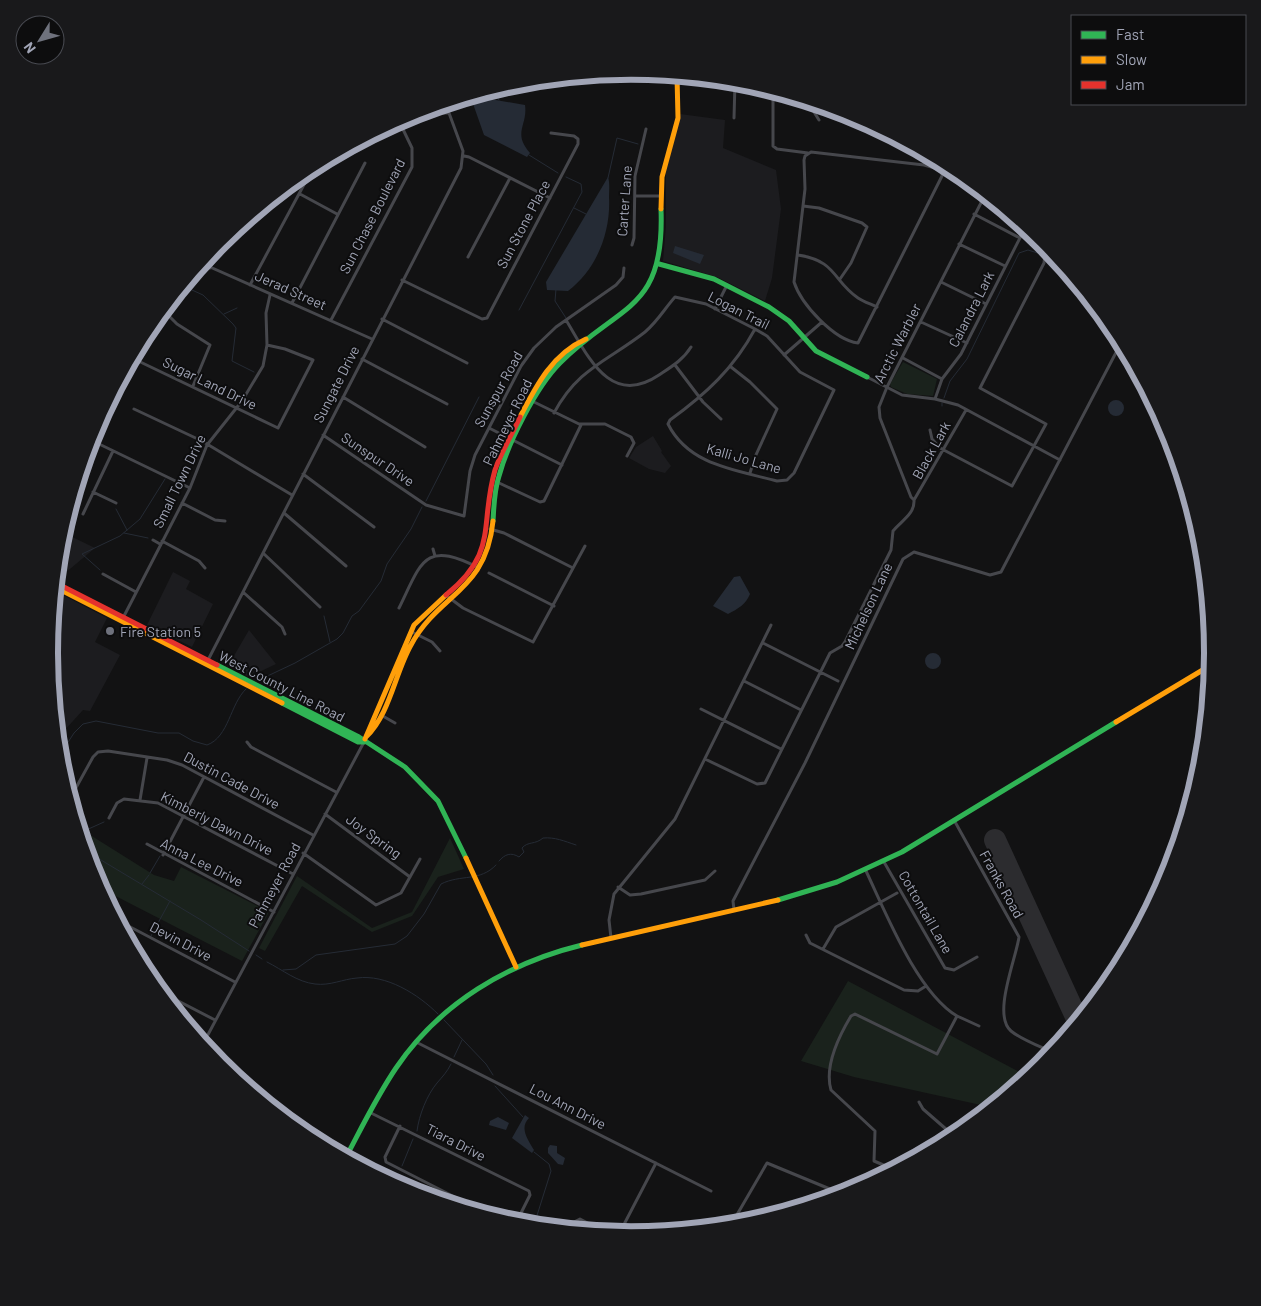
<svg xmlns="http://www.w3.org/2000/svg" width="1261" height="1306" font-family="Barlow,sans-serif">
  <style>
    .built { fill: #1c1c1f }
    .green { fill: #1a221c }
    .water { fill: #252b35 }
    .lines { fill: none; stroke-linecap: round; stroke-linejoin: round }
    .stream { stroke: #252b35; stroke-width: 1 }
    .runway { stroke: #2c2c2f; stroke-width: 22 }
    .street { stroke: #46474c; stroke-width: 3 }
    .fast { stroke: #30b455; stroke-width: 5 }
    .slow { stroke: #ff9f0a; stroke-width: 5 }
    .jam { stroke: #e5322d; stroke-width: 5 }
    .poi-dot { fill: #6f727d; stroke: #0d0d0e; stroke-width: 2 }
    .labels { text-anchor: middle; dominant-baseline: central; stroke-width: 4; stroke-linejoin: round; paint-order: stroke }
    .street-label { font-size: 14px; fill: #a1a5b6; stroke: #0d0d0e }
    .poi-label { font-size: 14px; fill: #a1a5b6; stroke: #0d0d0e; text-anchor: start }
    .rim { fill: none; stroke: #a1a5b6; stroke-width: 6 }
  </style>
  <rect width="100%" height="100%" fill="#121213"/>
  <path class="built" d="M680 114 725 120 723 148 776 170 781 209 772 278 765 301 717 277 663 261 666 226V171Z
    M653 436 662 451 661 452 671 466 665 473 649 469 629 458 636 447Z
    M62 532 95 548 58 579 60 539Z
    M173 572 190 581 186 589 213 604 192 647 147 625Z
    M55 591 107 618 95 642 120 655 90 711 83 710 63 732 56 726 49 653Z
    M249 630 276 664 249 677 228 666Z"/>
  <path class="green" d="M903 362 937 379 933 396 907 394 891 387 890 384Z
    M79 828 154 875 174 881 181 867 267 911 268 914 242 961 100 888 93 875Z
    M450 838 464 869 438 877 412 916 372 932 302 886 265 951 259 948 297 876 372 928 412 912Z
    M848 981 1027 1076 990 1107 854 1077 801 1061Z"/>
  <path class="water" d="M473 96 525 105C528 125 512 133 530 153L527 157 484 135 471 98Z
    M608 177C610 183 609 190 609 197 611 232 597 269 568 291L547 290 546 282Z
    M675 246 704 255 700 264 673 253Z
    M1108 408a8 8 0 1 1 16 0a8 8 0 1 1-16 0Z
    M740 576 750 594C746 604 738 609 728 614L713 606 734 577Z
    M925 661a8 8 0 1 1 16 0a8 8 0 1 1-16 0Z
    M525 1115 529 1118C519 1128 528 1140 534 1150L532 1153 512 1138Z
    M498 1117 509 1123 506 1130 489 1125 490 1121Z
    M550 1145 557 1146V1153L565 1158 563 1165 558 1164 548 1153V1148Z"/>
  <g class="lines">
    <path class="stream" d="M493 90 499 100
      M529 155 558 173
      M608 178 617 138 638 144
      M574 208 586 214
      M1051 257 1055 258
      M183 286 203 295 233 324 236 328 232 361 254 372
      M556 289 555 301 566 318
      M519 310 582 192 581 184 566 177
      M224 314 237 308
      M944 398 950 381 967 359 1019 253 1028 250 1041 254
      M942 406V403
      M426 501 479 397
      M116 509 127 530
      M124 533 148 538
      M100 570 82 554 120 536 140 519 165 479
      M324 616 330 642
      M257 681 295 663 337 639 343 633 352 616 359 611 381 581 387 564 411 529 422 507
      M57 733 63 735 67 741
      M59 756 74 733 83 724 96 721 158 733H179L193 741 207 745C229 737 230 704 246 689
      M84 831 104 822
      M80 834 82 833
      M86 851 201 920 249 951
      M499 861C505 854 511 852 519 857L524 852 522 848C528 841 535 845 543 838 555 837 564 841 576 845
      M150 873 160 856
      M142 884 149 875
      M151 936 170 901
      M256 955 262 959
      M267 962C283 970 297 982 315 984 330 986 343 979 357 978 386 974 418 994 438 1014
      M283 970 296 969 316 955 395 944 407 936 424 914 441 884C461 874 480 882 496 865
      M444 1020 486 1064 493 1075
      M454 1057 462 1040
      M495 1086 523 1117
      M417 1131C419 1115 427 1095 437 1083 443 1076 447 1072 451 1064
      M402 1166 413 1139
      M404 1188 405 1178
      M534 1225 551 1171 549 1164 534 1152"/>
    <path class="runway" d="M995 840 1078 1021"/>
    <path class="street" d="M773 91V146L777 149 808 153
      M814 104V112L819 120
      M734 118 735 82
      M811 152 924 165 942 170V176L858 343C834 340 801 304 794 282L805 189 804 160 805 156Z
      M464 156 469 157 550 198
      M924 165 926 154
      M300 194 337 214
      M635 196H661
      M803 206 819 208 862 223 867 227 851 263 840 279
      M974 214 1020 238
      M959 244 1005 266
      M632 245 634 238 635 176 646 129
      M798 255C837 261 832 280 858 298 864 302 871 304 877 307
      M468 257 510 178
      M201 263 372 339
      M210 268 227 235
      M402 280 482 319 487 318 578 144V139L574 136 551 133
      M941 282 986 304
      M250 285 314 166
      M292 303 365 163
      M715 309 727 285
      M170 317 177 324 210 345 193 386
      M382 319 467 363
      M331 320 412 167V148L399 121
      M566 320C588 356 610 408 659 375 671 367 683 360 691 347
      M921 322 967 343
      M784 355 822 322
      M132 358 278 428 313 360 285 349 267 345
      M903 358 942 379
      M362 359 447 404
      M675 365 703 402 721 419
      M731 367 750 382 777 409 755 457 750 473
      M867 377 902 395 935 399 958 405 1060 460
      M343 397 425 447
      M935 399 942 379 961 354 1025 228
      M532 401 579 424H605L631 437 634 443 627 456
      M134 409 202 441 292 495
      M554 413C578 368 608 361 645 332 658 321 665 308 675 297L706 304 755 329 767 336 800 372 834 390 794 473 787 480 777 481C737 470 689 466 668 424L670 420C706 394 734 368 755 329
      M489 428 562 465
      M930 430 932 439 940 448 1012 486 1046 424 980 388 1044 263 1046 246
      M323 435 426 505 464 516 470 471 475 455 521 366 534 348 556 327 616 285 623 277 624 268
      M97 443 190 488
      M303 474 374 527
      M497 482 540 502 544 501 581 425
      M93 492 116 503
      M914 500 966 410
      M182 503 215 520 225 521
      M284 513 346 566
      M83 514 113 451
      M490 529 504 533 573 568
      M153 540 160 544
      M162 541 199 561 205 568
      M433 549 435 556
      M263 553 320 607
      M489 573 554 606
      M103 574 136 592
      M243 592 282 627 285 634
      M447 596 463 608 533 642 585 546
      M399 608C422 561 424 540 479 568
      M123 618 190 488 207 445 242 401 263 366 267 345 266 313 270 295
      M412 632 432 642 440 651
      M763 643 838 681
      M206 664 461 168 463 151 449 113H417
      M744 681 801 710
      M701 709 781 749
      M381 715 395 723
      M247 742 251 747 336 792
      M705 759 757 784 765 783 830 653 842 646 845 642 891 550 893 531C901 521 915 514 914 500L911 497 880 418 879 407 887 387 985 195
      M72 795 93 757 98 752 108 751 167 760 182 765 313 835
      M140 800 147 758
      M325 814 410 877
      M109 818 117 803 124 799 158 803 293 874
      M954 820 1019 937C1016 959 992 1015 1011 1031 1022 1040 1039 1046 1052 1052
      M147 844 274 912
      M303 853 376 905 401 893 420 859
      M163 855 204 777
      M884 862 945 968 954 970 977 957
      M866 871C886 913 917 992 957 1016L937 1054 855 1014 851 1016C839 1036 824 1066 831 1090L875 1131 874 1161 893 1169
      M618 887 630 895 641 894 705 880 715 871
      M734 910 733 901 805 763 903 559 914 552 990 575 1001 572 1121 343
      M117 920 235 982
      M806 935 810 943 904 990 918 991 926 986
      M611 938 609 920 614 894 675 819 771 625
      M823 949 836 927 897 893
      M159 991 215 1020
      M957 1016 979 1026
      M416 1042 711 1191
      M203 1044 364 742
      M919 1102 923 1109 954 1136
      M371 1113 529 1191 530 1195 516 1223
      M400 1126 385 1157 386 1162 490 1215
      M731 1225 767 1163 842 1194
      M570 1229 574 1222 580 1219 605 1232
      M619 1234 656 1163"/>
    <path class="fast" d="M659 264 714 279 769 307 789 321 816 351 867 377
      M493 521C494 506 494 491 499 476 508 443 536 387 560 363 619 303 665 313 661 209
      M217 665 359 737 405 767 438 801 466 858
      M282 703 358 742H364
      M778 900 837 882 902 852 1116 722
      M346 1157C362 1127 377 1096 396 1068 440 1003 508 963 582 945"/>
    <path class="slow" d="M661 209 662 177 678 118 677 76
      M520 417C536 386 552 354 586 339
      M55 587 282 703
      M1116 722 1211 665
      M366 737C390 714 395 673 411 645 439 593 486 592 493 521
      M365 739 414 625 446 595
      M466 858 516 967
      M582 945 778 900"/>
    <path class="jam" d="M56 583 217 665
      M446 595C499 552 479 526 495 470 501 452 512 435 520 417"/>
  </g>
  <circle class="poi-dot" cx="110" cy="631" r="5"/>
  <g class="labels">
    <g class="street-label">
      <text transform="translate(624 201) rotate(-86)">Carter Lane</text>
      <text transform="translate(372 216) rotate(-63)">Sun Chase Boulevard</text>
      <text transform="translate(523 224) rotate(-62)">Sun Stone Place</text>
      <text transform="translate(291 290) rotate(24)">Jerad Street</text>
      <text transform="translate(971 309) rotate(-63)">Calandra Lark</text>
      <text transform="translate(739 310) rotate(27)">Logan Trail</text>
      <text transform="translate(897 343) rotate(-63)">Arctic Warbler</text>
      <text transform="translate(210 383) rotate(26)">Sugar Land Drive</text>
      <text transform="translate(336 384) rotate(-63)">Sungate Drive</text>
      <text transform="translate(498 389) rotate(-61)">Sunspur Road</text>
      <text transform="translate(507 422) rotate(-64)">Pahmeyer Road</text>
      <text transform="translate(931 450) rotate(-61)">Black Lark</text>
      <text transform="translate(744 458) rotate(16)">Kalli Jo Lane</text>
      <text transform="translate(378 459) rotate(34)">Sunspur Drive</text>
      <text transform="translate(179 481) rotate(-64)">Small Town Drive</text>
      <text transform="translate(868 606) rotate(-65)">Michelson Lane</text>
      <text transform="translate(282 686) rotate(27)">West County Line Road</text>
      <text transform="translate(232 780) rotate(28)">Dustin Cade Drive</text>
      <text transform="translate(217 823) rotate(27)">Kimberly Dawn Drive</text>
      <text transform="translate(374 836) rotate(36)">Joy Spring</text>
      <text transform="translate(202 862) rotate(27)">Anna Lee Drive</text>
      <text transform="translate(1002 884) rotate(61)">Franks Road</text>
      <text transform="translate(274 885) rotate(-62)">Pahmeyer Road</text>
      <text transform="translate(926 912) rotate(60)">Cottontail Lane</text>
      <text transform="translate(181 941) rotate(28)">Devin Drive</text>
      <text transform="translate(568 1106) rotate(27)">Lou Ann Drive</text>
      <text transform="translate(456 1142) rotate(27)">Tiara Drive</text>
    </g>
    <g class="poi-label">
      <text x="120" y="631">Fire Station 5</text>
    </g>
  </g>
  <path d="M0 0H1261V1306H0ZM58 653a573 573 0 1 1 1146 0a573 573 0 1 1-1146 0Z" fill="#19191b" fill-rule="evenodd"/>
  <path class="rim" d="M58 653a573 573 0 1 1 1146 0a573 573 0 1 1-1146 0Z"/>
  <rect x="1071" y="15" width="175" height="90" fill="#0d0d0e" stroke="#484a51"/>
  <rect x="1081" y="31" width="25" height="8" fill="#30b455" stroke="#484a51"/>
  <text x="1116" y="40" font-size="15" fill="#a1a5b6">Fast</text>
  <rect x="1081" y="56" width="25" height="8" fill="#ff9f0a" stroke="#484a51"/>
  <text x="1116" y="65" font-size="15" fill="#a1a5b6">Slow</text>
  <rect x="1081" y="81" width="25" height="8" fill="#e5322d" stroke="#484a51"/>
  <text x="1116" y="90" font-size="15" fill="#a1a5b6">Jam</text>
  <g transform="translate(40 40) rotate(233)"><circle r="24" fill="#0d0d0e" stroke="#484a51"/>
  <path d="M0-4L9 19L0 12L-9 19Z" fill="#6f727d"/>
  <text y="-8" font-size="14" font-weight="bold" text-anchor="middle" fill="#a1a5b6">N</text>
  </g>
</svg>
